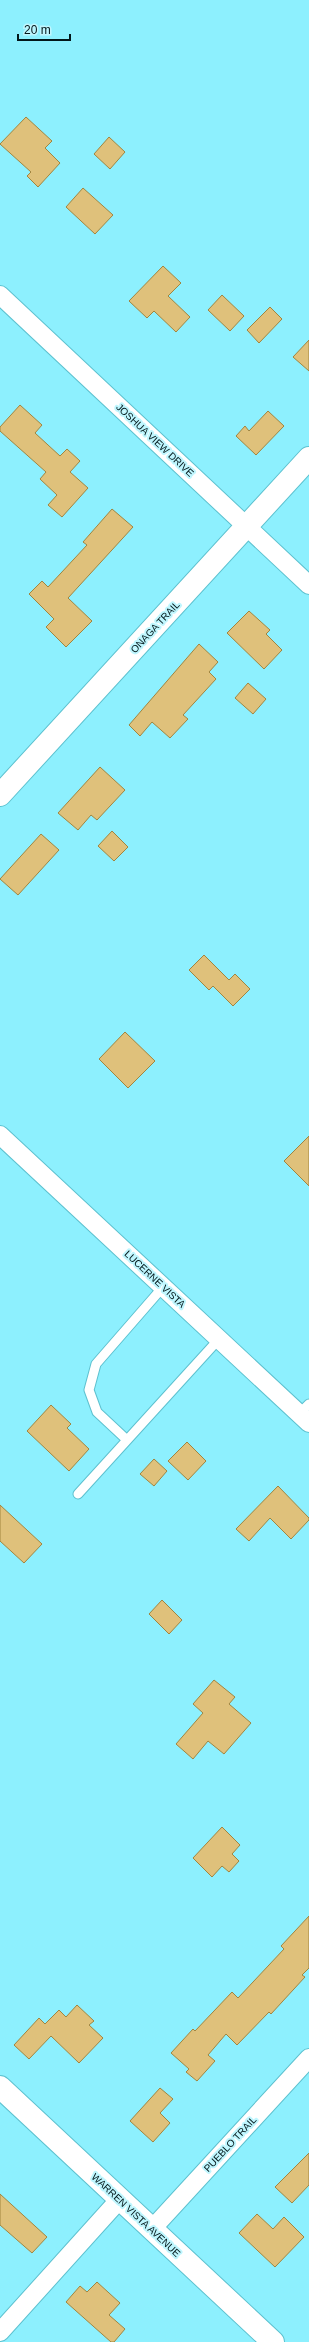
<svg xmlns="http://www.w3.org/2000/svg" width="309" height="2342" font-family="Arial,sans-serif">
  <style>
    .building { fill: #dfc17b; stroke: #a1853f }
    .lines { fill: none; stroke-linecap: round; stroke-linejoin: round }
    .lane-casing { stroke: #5dc1cf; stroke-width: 11 }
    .street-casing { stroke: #5dc1cf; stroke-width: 20 }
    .secondary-casing { stroke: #5dc1cf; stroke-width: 24 }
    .lane { stroke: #fff; stroke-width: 9 }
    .street { stroke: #fff; stroke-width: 18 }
    .secondary { stroke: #fff; stroke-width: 22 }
    .labels { text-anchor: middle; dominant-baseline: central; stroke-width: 4; stroke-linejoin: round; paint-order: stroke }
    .street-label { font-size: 10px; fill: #02171a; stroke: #bff6fe }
  </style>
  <rect width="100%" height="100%" fill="#8df0fe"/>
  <path class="building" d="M26 117 52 141 45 148 60 163 38 187 27 176 31 172 0 144Z
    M109 137 125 152 110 169 94 154Z
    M83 188 113 215 95 234 66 207Z
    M163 266 181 283 168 296 190 317 176 332 154 311 147 318 129 301Z
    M222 295 244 316 230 331 208 310Z
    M270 307 282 319 259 343 247 330Z
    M309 340V371L293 357Z
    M20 405 42 425 35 433 60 456 67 449 80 461 70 472 88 488 62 517 48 505 57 495 40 479 46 472 0 431V427Z
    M268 411 284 426 256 455 236 436 245 426 249 431Z
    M112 509 133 527 68 598 92 621 66 647 46 627 54 619 29 594 42 581 48 587 87 545 83 542Z
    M249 611 270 630 266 634 282 650 264 669 227 633Z
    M199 644 218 662 209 672 216 679 183 715 188 719 170 738 152 722 140 736 129 725Z
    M248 683 266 699 253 714 235 698Z
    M100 767 125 790 97 820 91 815 78 830 58 813Z
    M112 831 128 847 114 861 98 846Z
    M41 834 59 850 18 895 0 879Z
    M204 955 229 980 235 974 250 989 233 1006 213 986 209 990 189 970Z
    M125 1032 155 1061 128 1088 99 1059Z
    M309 1136V1186L284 1161Z
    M51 1405 71 1424 67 1428 89 1449 69 1471 27 1431Z
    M187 1442 206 1461 188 1480 168 1461Z
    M154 1459 167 1471 154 1486 140 1474Z
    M278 1486 309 1518V1520L291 1539 270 1518 249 1541 236 1529Z
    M0 1505 42 1544 24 1563 0 1541Z
    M162 1600 182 1620 169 1634 149 1614Z
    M214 1680 235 1697 229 1704 251 1723 224 1754 208 1741 193 1759 176 1744 203 1713 193 1704Z
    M222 1827 240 1845 232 1854 239 1861 229 1872 222 1866 212 1877 193 1858Z
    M309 1916V1968L302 1975 305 1977 271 2014 269 2012 237 2045 226 2034 208 2055 215 2061 197 2081 186 2072 189 2069 171 2053 193 2029 195 2031 232 1992 238 1998 284 1949 281 1946Z
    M77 2005 94 2021 89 2025 103 2038 79 2063 51 2036 29 2059 14 2045 39 2018 45 2024 59 2010 66 2017Z
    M160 2088 173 2099 160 2113 170 2123 153 2142 130 2121Z
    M309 2153V2185L292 2203 275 2187Z
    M0 2194 47 2237 32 2253 0 2225Z
    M257 2214 273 2229 284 2217 304 2237 275 2267 239 2233Z
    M97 2282 120 2303 109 2315 125 2329 114 2342H111L66 2302 80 2286 87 2292Z"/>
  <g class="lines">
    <g class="lane-casing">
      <path id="lane" d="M299 1414 309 1404
        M127 1440 97 1412 89 1390 96 1364 163 1287
        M78 1494 219 1339"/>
    </g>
    <g class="street-casing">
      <path id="street" d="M0 295 309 585
        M0 1135 309 1423
        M152 2229 309 2058
        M0 2332 119 2200"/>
    </g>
    <g class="secondary-casing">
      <path id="secondary" d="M0 795 309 458
        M0 2087 273 2342"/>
    </g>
    <use href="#lane" class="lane"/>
    <use href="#street" class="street"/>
    <use href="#secondary" class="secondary"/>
  </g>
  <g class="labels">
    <g class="street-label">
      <text transform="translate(155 440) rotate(43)">JOSHUA VIEW DRIVE</text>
      <text transform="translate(155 627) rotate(-47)">ONAGA TRAIL</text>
      <text transform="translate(155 1279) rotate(43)">LUCERNE VISTA</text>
      <text transform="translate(230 2144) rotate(-47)">PUEBLO TRAIL</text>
      <text transform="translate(136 2215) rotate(43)">WARREN VISTA AVENUE</text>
    </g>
  </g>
  <path d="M18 34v6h52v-6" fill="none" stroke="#02171a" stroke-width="2"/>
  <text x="24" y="34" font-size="12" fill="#02171a" stroke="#bff6fe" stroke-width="3" paint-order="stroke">20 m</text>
</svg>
